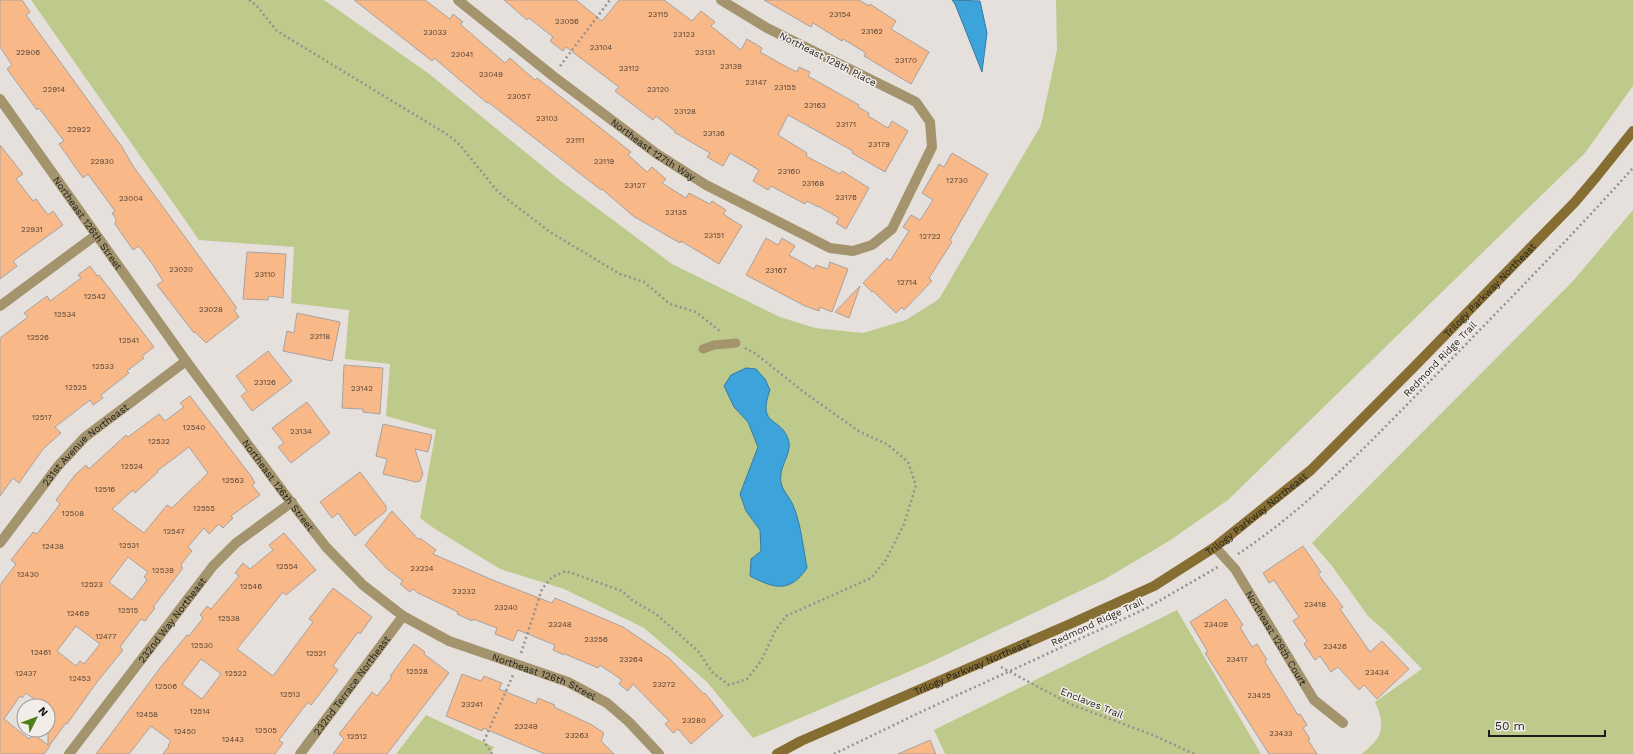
<svg xmlns="http://www.w3.org/2000/svg" width="1633" height="754" font-family="'Work Sans',sans-serif">
  <style>
    .green { fill: #bec98c }
    .water { fill: #3da4db; stroke: #337ba1 }
    .building { fill: #f9b887; stroke: #a7a29f; fill-rule: evenodd }
    .lines { fill: none; stroke-linecap: round; stroke-linejoin: round }
    .path { stroke: #95918d; stroke-width: 2.5; stroke-dasharray: 2 3; stroke-linecap: butt }
    .lane { stroke: #a4946e; stroke-width: 9 }
    .street { stroke: #a4946e; stroke-width: 10 }
    .secondary { stroke: #866e32; stroke-width: 10 }
    .labels { text-anchor: middle; dominant-baseline: central; stroke-width: 3; stroke-linejoin: round; paint-order: stroke }
    .number-label { font-size: 8px; fill: #544335 }
    .street-label { font-size: 10px; fill: #1d1c1a; stroke: #f3ede9 }
  </style>
  <rect width="100%" height="100%" fill="#e6e0dc"/>
  <path class="green" d="M31 0H324L428 73 562 182 672 264 780 317 815 328 863 333 906 320 939 299 1041 125 1057 50 1056 0H1633V86L1585 153 1228 500 1169 541 1105 579 929 663 753 738 707 682 644 628 564 589 500 569 435 529 420 518 436 430 386 416 390 364 345 359 349 310 291 303 294 247 199 240Z
    M1633 210V754H1361C1383 738 1386 727 1375 702L1422 669 1387 633 1368 616 1332 566 1312 543 1573 281Z
    M1177 610 1261 754H945L934 730Z
    M426 715 494 747 490 754H396Z"/>
  <path class="water" d="M952 0 980 1 987 33 982 72 955 4Z
    M746 368 756 369 765 379 770 390C756 428 783 416 789 442 791 456 778 467 781 483 783 491 790 498 793 505 801 524 803 547 807 568 790 593 775 589 750 576L751 559 761 551 760 530 746 511 740 494 758 447 748 422 734 407 724 386 731 375Z"/>
  <path class="building" d="M0 0H22L30 12 26 15 122 147 133 166 237 308 234 310 239 317 206 343 195 332 194 333 157 285 163 281 153 265 139 246 133 250 115 224 116 219 112 213 115 211 88 174 83 178 59 144 64 141 39 108 37 110 7 69 12 65 0 47Z
    M354 0H425L450 19 453 14 463 22 460 24 505 63 510 58 535 80 537 78 631 152 628 155 647 172 652 167 666 179 662 183 686 198 689 193 710 204 712 201 726 210 723 214 742 226 719 264 681 241 680 243 633 216 602 189 601 190 488 102 487 103 434 58 432 61Z
    M504 0H576L602 21 619 0H664L692 21 701 11 715 22 711 26 741 50 747 39 762 48 760 52 785 66 797 72 799 67 810 72 808 76 859 105 858 107 869 113 868 116 888 128 892 121 908 131 885 172 852 153 853 151 788 115 778 135 807 153 806 156 840 174 842 171 869 188 846 229 836 223 839 218 818 206V207L807 201 805 204 771 186 768 190 753 181 759 170 730 153 723 166 707 157 710 153 674 132 675 131 656 116 653 120 615 91 619 87 566 47 563 51 550 41 553 37 529 18 527 20Z
    M764 0H859L869 6 870 4 896 21 891 29 929 52 911 84 864 56 866 53 843 39 842 41 813 23 811 27Z
    M0 145 23 174 16 179 33 201 36 199 48 215 53 211 63 225 13 261 17 266 0 279Z
    M952 153 988 174 950 240 952 242 929 278 932 281 904 310 902 307 896 313 873 291 872 292 863 283 887 258 890 261 909 231 903 227 911 215 920 220 933 200 922 193 939 164 944 167Z
    M766 238 778 245 782 238 795 246 789 255 814 269 816 265 828 269 830 262 848 269 832 312 820 307 819 311 805 306 746 275Z
    M247 252 286 254 283 298 269 296 268 300 243 299Z
    M90 266 97 276 99 275 154 347 142 356 144 358 127 371 129 373 101 395 103 398 93 405 90 400 55 427 61 433 43 449 19 483 13 478 0 496V338L28 317 24 313 47 296 50 301 81 278 78 275Z
    M860 286 849 318 835 312Z
    M297 313 340 322 332 361 283 351 287 331 294 333Z
    M268 351 292 381 252 411 241 396 247 391 236 376Z
    M344 365 383 368 380 414 363 412V409L342 408Z
    M190 396 251 476 255 483 252 485 260 495 231 516 233 518 223 528 219 524 209 534 204 528 188 547 192 551 182 563 181 567 183 568 153 607 155 608 145 621 141 619 120 647 123 650 97 682 67 724 66 723 49 746H50L44 754H0V585L16 564 11 560 33 532 37 534 60 504 56 500 75 475 86 465 89 469 126 435 128 437 159 414 165 421 184 407 180 403ZM189 447 208 473 172 508 167 505 144 533 112 509 133 490 135 493 158 472 157 471ZM128 557 148 572 144 577 147 580 132 600 109 582ZM76 626 100 644 84 664 80 661 76 666 57 651ZM26 693 44 706H48V745L33 734 29 739 4 719 20 696 22 698Z
    M307 402 330 433 291 463 278 447 284 443 272 428Z
    M383 424 432 435 428 452 415 449 423 474 420 481 416 482 383 474 387 459 376 456Z
    M360 472 386 506V511L355 536 338 513 332 518 320 502Z
    M392 511 419 540 420 538 436 550 433 554 495 581 552 603 555 598 623 627 669 658 704 694 705 693 723 716 691 744 678 729 673 733 665 724 669 721 633 684 628 691 619 684 622 680 600 665 598 668 565 654 564 655 553 650 555 645 518 630 513 641 495 634 497 628 473 619 472 621 457 614 458 612 418 593 413 589 410 592 400 584 403 581 386 568 365 545Z
    M284 533 316 570 286 595 283 592 237 649 273 676 313 622 309 619 333 588 372 617 360 634 358 632 333 666 338 670 311 705 308 702 279 740 283 743 275 754H163L169 746 168 745 171 741 151 726 129 754H96L160 668 187 635 189 636 203 618 200 615 207 606 211 609 239 576 235 573 243 563 250 569 273 550 269 545ZM201 659 221 674 202 699 182 684Z
    M1303 546 1321 572 1318 574 1343 607 1340 609 1370 652 1382 641 1409 669 1377 699 1364 685 1359 690 1338 667 1331 672 1320 656 1315 660 1304 644 1307 641 1293 621 1299 617 1274 580 1269 583 1263 573Z
    M1226 599 1243 625 1240 627 1252 647 1257 644 1267 660 1265 662 1298 715 1300 714 1307 725 1303 728 1310 739 1308 740 1317 754H1269L1205 653 1208 652 1190 622Z
    M414 644 425 652 424 654 449 673 387 754H333L344 739 339 734 372 692 377 696 392 677 390 676Z
    M462 674 481 681 484 676 502 683 499 689 536 704 538 698 555 705 554 707 592 725 604 733 601 741 614 754H545L483 728 482 731 446 716Z
    M930 740 936 754H898Z"/>
  <g class="lines">
    <path class="path" d="M249 0 256 5 277 31 448 135 460 145 498 192 550 232 620 274 644 282 670 304 696 312 721 332
      M560 66 610 0
      M1238 554C1312 505 1374 438 1437 374 1503 306 1570 238 1633 168
      M521 653 542 589 552 577 566 571 622 591 633 601 656 614 698 651 712 672 729 685 747 679 761 661 775 631 786 616 871 578 886 560 904 524 916 485 908 462 887 444 860 432 805 393 756 354 745 348
      M1001 667 1070 704 1153 735 1194 754
      M492 754 484 741 513 675
      M834 754 925 710 1147 608 1218 567"/>
    <path class="lane" d="M703 349 714 345 736 343"/>
    <g class="street">
      <path id="s1" d="M458 0 553 76 657 154 706 185 830 248 853 251 872 245 892 229 932 147 930 122 916 102 767 28 721 0"/>
      <path id="s2" d="M0 99 186 361 284 493 326 547 363 585 403 616 449 641 568 682 607 703 629 722 659 754"/>
      <path d="M0 306 96 235"/>
      <path id="s3" d="M0 543 58 466 85 437 186 361"/>
      <path id="s4" d="M1215 547 1235 569 1314 700 1343 723"/>
      <path id="s5" d="M69 754 213 566 236 543 292 502"/>
      <path id="s6" d="M300 754 403 616"/>
    </g>
    <path class="secondary" id="s7" d="M777 754 801 741 1070 624 1154 586 1215 547 1311 470 1413 368 1575 202 1597 176 1633 131"/>
  </g>
  <g class="labels">
    <g class="number-label">
      <text x="658" y="14">23115</text>
      <text x="840" y="14">23154</text>
      <text x="567" y="21">23056</text>
      <text x="872" y="31">23162</text>
      <text x="435" y="32">23033</text>
      <text x="684" y="34">23123</text>
      <text x="601" y="47">23104</text>
      <text x="28" y="52">22906</text>
      <text x="705" y="52">23131</text>
      <text x="462" y="54">23041</text>
      <text x="906" y="60">23170</text>
      <text x="731" y="66">23139</text>
      <text x="629" y="68">23112</text>
      <text x="491" y="74">23049</text>
      <text x="756" y="82">23147</text>
      <text x="785" y="87">23155</text>
      <text x="54" y="89">22914</text>
      <text x="658" y="89">23120</text>
      <text x="519" y="96">23057</text>
      <text x="815" y="105">23163</text>
      <text x="685" y="111">23128</text>
      <text x="547" y="118">23103</text>
      <text x="846" y="124">23171</text>
      <text x="79" y="129">22922</text>
      <text x="714" y="133">23136</text>
      <text x="575" y="140">23111</text>
      <text x="879" y="144">23179</text>
      <text x="102" y="161">22930</text>
      <text x="604" y="161">23119</text>
      <text x="789" y="171">23160</text>
      <text x="957" y="180">12730</text>
      <text x="813" y="183">23168</text>
      <text x="635" y="185">23127</text>
      <text x="846" y="197">23176</text>
      <text x="131" y="198">23004</text>
      <text x="676" y="212">23135</text>
      <text x="32" y="229">22931</text>
      <text x="714" y="235">23151</text>
      <text x="930" y="236">12722</text>
      <text x="181" y="269">23020</text>
      <text x="776" y="270">23167</text>
      <text x="265" y="274">23110</text>
      <text x="907" y="282">12714</text>
      <text x="95" y="296">12542</text>
      <text x="211" y="309">23028</text>
      <text x="65" y="314">12534</text>
      <text x="320" y="336">23118</text>
      <text x="38" y="337">12526</text>
      <text x="129" y="340">12541</text>
      <text x="103" y="366">12533</text>
      <text x="265" y="382">23126</text>
      <text x="76" y="387">12525</text>
      <text x="362" y="388">23142</text>
      <text x="42" y="417">12517</text>
      <text x="194" y="427">12540</text>
      <text x="301" y="431">23134</text>
      <text x="159" y="441">12532</text>
      <text x="132" y="466">12524</text>
      <text x="233" y="480">12563</text>
      <text x="105" y="489">12516</text>
      <text x="204" y="508">12555</text>
      <text x="73" y="513">12508</text>
      <text x="174" y="531">12547</text>
      <text x="129" y="545">12531</text>
      <text x="53" y="546">12438</text>
      <text x="287" y="566">12554</text>
      <text x="422" y="568">23224</text>
      <text x="163" y="570">12539</text>
      <text x="28" y="574">12430</text>
      <text x="92" y="584">12523</text>
      <text x="251" y="586">12546</text>
      <text x="464" y="591">23232</text>
      <text x="1315" y="604">23418</text>
      <text x="506" y="607">23240</text>
      <text x="128" y="610">12515</text>
      <text x="78" y="613">12469</text>
      <text x="229" y="618">12538</text>
      <text x="560" y="624">23248</text>
      <text x="1216" y="624">23409</text>
      <text x="106" y="636">12477</text>
      <text x="596" y="639">23256</text>
      <text x="202" y="645">12530</text>
      <text x="1335" y="646">23426</text>
      <text x="41" y="652">12461</text>
      <text x="316" y="653">12521</text>
      <text x="631" y="659">23264</text>
      <text x="1237" y="659">23417</text>
      <text x="417" y="671">12528</text>
      <text x="1377" y="672">23434</text>
      <text x="26" y="673">12437</text>
      <text x="236" y="673">12522</text>
      <text x="80" y="678">12453</text>
      <text x="664" y="684">23272</text>
      <text x="166" y="686">12506</text>
      <text x="290" y="694">12513</text>
      <text x="1259" y="695">23425</text>
      <text x="472" y="704">23241</text>
      <text x="200" y="711">12514</text>
      <text x="147" y="714">12458</text>
      <text x="694" y="720">23280</text>
      <text x="526" y="726">23249</text>
      <text x="266" y="730">12505</text>
      <text x="185" y="731">12450</text>
      <text x="1281" y="733">23433</text>
      <text x="577" y="735">23263</text>
      <text x="357" y="736">12512</text>
      <text x="233" y="739">12443</text>
    </g>
    <g class="street-label">
      <text transform="translate(828 59) rotate(27)">Northeast 128th Place</text>
      <text stroke="none"><textPath href="#s1" startOffset="246">Northeast 127th Way</textPath></text>
      <text stroke="none"><textPath href="#s2" startOffset="152">Northeast 126th Street</textPath></text>
      <text stroke="none"><textPath href="#s7" startOffset="862">Trilogy Parkway Northeast</textPath></text>
      <text transform="translate(1440 359) rotate(-46)">Redmond Ridge Trail</text>
      <text stroke="none"><textPath href="#s3" startOffset="131">231st Avenue Northeast</textPath></text>
      <text stroke="none"><textPath href="#s2" startOffset="476">Northeast 126th Street</textPath></text>
      <text stroke="none"><textPath href="#s7" startOffset="538">Trilogy Parkway Northeast</textPath></text>
      <text stroke="none"><textPath href="#s5" startOffset="169">232nd Way Northeast</textPath></text>
      <text transform="translate(1097 622) rotate(-25)">Redmond Ridge Trail</text>
      <text stroke="none"><textPath href="#s4" startOffset="110">Northeast 129th Court</textPath></text>
      <text stroke="none"><textPath href="#s7" startOffset="214">Trilogy Parkway Northeast</textPath></text>
      <text stroke="none"><textPath href="#s2" startOffset="812">Northeast 126th Street</textPath></text>
      <text stroke="none"><textPath href="#s6" startOffset="86">232nd Terrace Northeast</textPath></text>
      <text transform="translate(1092 703) rotate(22)">Enclaves Trail</text>
    </g>
  </g>
  <g transform="translate(36 718) rotate(48)"><circle r="19" fill="#f3ede9" stroke="#9d9996"/>
  <path d="M0-3L7 15L0 10L-7 15Z" fill="#4d8218"/>
  <text y="-6" font-size="11" font-weight="bold" text-anchor="middle" fill="#1d1c1a">N</text>
  </g>
  <path d="M1489 730v6h116v-6" fill="none" stroke="#1d1c1a" stroke-width="2"/>
  <text x="1495" y="730" font-size="12" fill="#1d1c1a" stroke="#f3ede9" stroke-width="3" paint-order="stroke">50 m</text>
</svg>
